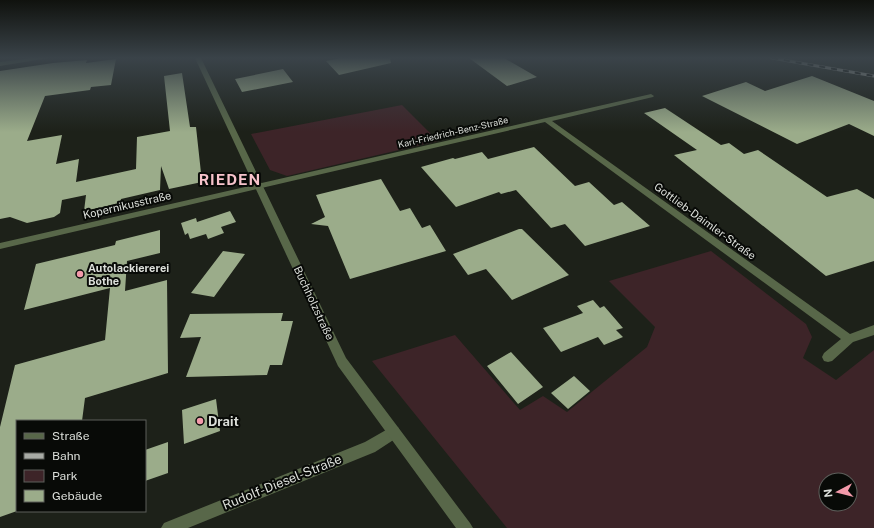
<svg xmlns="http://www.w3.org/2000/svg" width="874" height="528" font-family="'Public Sans',sans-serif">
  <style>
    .green { fill: #3d2428; fill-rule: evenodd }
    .building { fill: #9bac8a }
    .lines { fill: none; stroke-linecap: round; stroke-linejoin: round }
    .minor { fill: #586749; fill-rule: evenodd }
    .tertiary { fill: #586749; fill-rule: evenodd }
    .rail-casing { stroke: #a8aba5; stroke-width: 3 }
    .rail { stroke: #080a07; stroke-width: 2; stroke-dasharray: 6; stroke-linecap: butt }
    .poi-dot { fill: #f39aaa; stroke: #080a07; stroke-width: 1.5 }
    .labels { text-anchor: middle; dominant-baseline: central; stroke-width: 4; stroke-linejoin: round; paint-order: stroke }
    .far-street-label { font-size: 9px; fill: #dcdfda; stroke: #080a07 }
    .street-label { font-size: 11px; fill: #dcdfda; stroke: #080a07 }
    .poi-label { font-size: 11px; font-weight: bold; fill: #dcdfda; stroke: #080a07; text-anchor: start }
    .near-poi-label { font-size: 13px; font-weight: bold; fill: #dcdfda; stroke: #080a07; text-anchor: start }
    .near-street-label { font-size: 13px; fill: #dcdfda; stroke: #080a07 }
    .district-label { font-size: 15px; font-weight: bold; letter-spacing: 1px; fill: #f7c3cb; stroke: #080a07 }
  </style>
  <rect width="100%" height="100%" fill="#1d2119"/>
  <path class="green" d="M402 105 438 141 287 176 270 170 251 134Z
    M711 251 806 324 812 337 803 358 836 380 874 350V528H507L372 361 455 335 520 410 543 396 567 412 647 347 655 327 609 281ZM826 480H850V504H826Z"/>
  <path class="building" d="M341 58H390L391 63 339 75 326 61Z
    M469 58H504L537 77 507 86Z
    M116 59 111 85 91 87 90 90 45 96 27 141 62 135 56 164 79 159 76 182 136 169 137 137 170 131 164 76 182 73 190 127H196L202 182 169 189 161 166 160 190 121 199 120 203 84 211 86 195 62 200 60 213 54 217 27 223 10 217 0 219V71L53 63 87 60 86 63Z
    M283 69 293 82 242 92 235 79Z
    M812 76 874 101V136L849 124 797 144 702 96 746 82 765 91Z
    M665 108 721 145 729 143 744 154 758 150 827 197 857 189 874 199V261L826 276 674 155 697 150 644 113Z
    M534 147 575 186 589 182 614 205 622 202 650 226 585 246 565 224 551 228 516 190 501 194 499 192 456 207 421 167 453 158 455 159 482 152 488 159Z
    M381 179 400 211 410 208 422 228 430 225 446 251 350 279 328 226 311 224 325 217 316 195Z
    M230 211 236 222 221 227 224 233 208 239 206 234 190 239 188 233 185 235 181 223 196 218 197 222Z
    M519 229H522L569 275 512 300 486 269 468 275 453 254Z
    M160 230V253L127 261 125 291 167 280 168 373 85 398 82 421H17V511L0 517V427L15 365 105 340 110 288 24 310 36 264 115 245 116 241Z
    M223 251 245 254 214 297 191 293Z
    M593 300 600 308 604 306 623 328 616 330 623 337 604 345 598 337 561 352 543 328 583 313 577 306Z
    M283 313 281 321H293L282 365H270L267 375 186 377 201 337 180 338 190 314Z
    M511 352 543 387 518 404 487 366Z
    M574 376 590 391 568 409 551 393Z
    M216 399 220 431 184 444 182 410Z
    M168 442V473L145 481V450Z"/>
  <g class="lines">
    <path class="minor" d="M32 58H49L0 66V62Z
      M651 94 654 96 653 97 552 121 850 334 874 325V335L853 342 832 361 828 362 824 361 822 357 824 353 841 339 545 122 0 249V243Z
      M393 426 398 427 400 432 398 437 375 452 188 528H161L164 523 365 442Z"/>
    <path class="tertiary" d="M195 58H201L346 358 470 523 473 528H456L338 366Z"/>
    <g class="rail-casing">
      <path id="rail" d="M772 58 874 76"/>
    </g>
    <use href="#rail" class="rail"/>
  </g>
  <linearGradient id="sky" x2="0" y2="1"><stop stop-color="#10120e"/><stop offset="0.44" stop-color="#3a4349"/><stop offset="1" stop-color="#3a4349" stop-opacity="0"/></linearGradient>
  <rect width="874" height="132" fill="url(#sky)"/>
  <g class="poi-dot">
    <circle cx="80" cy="274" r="4"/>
    <circle cx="200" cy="421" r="4"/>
  </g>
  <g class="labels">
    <g class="far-street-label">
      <text transform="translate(453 132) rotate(-13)">Karl-Friedrich-Benz-Straße</text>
    </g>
    <g class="street-label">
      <text transform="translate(127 205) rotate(-13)">Kopernikusstraße</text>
      <text transform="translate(705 221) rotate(36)">Gottlieb-Daimler-Straße</text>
      <text transform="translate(314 303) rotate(65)">Buchholzstraße</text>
    </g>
    <g class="poi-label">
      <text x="88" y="268">Autolackiererei<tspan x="88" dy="13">Bothe</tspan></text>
    </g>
    <g class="near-poi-label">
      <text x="208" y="421">Drait</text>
    </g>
    <g class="near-street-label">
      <text transform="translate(282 482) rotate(-22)">Rudolf-Diesel-Straße</text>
    </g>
    <g class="district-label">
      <text x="230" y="179">RIEDEN</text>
    </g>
  </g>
  <rect x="16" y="420" width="130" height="92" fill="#080a07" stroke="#5d5f5b"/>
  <rect x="24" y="433" width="20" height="6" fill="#586749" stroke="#5d5f5b"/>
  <text x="52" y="440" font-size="12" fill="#dcdfda">Straße</text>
  <rect x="24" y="453" width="20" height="6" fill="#a8aba5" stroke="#5d5f5b"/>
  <text x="52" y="460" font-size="12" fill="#dcdfda">Bahn</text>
  <rect x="24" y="470" width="20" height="12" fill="#3d2428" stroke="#5d5f5b"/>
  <text x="52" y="480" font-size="12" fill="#dcdfda">Park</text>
  <rect x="24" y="490" width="20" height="12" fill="#9bac8a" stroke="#5d5f5b"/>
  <text x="52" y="500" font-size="12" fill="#dcdfda">Gebäude</text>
  <g transform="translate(838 492) rotate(263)"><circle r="19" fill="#080a07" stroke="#5d5f5b"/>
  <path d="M0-3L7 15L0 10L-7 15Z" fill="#f39aaa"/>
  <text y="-6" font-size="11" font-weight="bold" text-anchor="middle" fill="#dcdfda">N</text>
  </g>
</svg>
